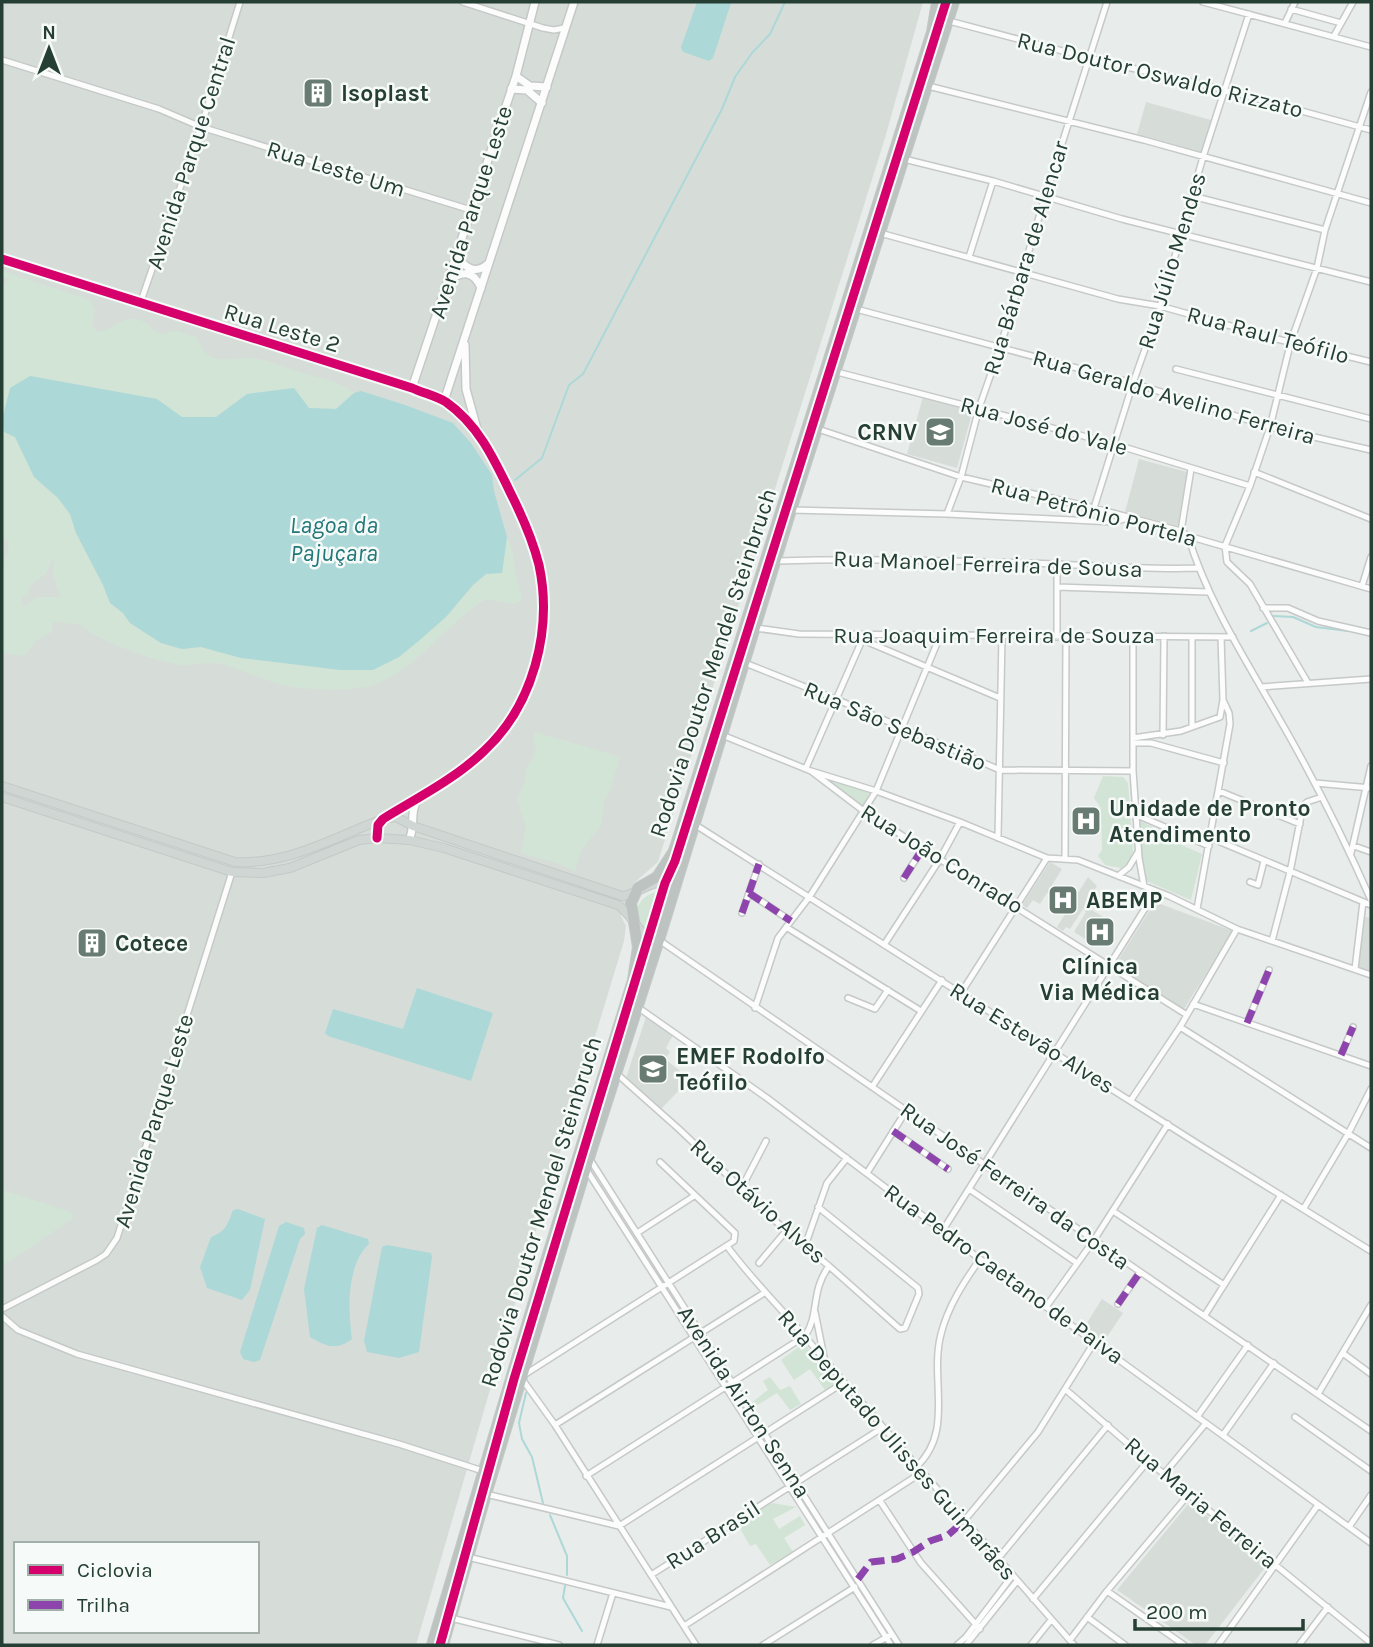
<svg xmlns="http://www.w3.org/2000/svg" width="1373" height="1647" font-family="Karla,sans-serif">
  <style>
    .built { fill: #d6ddd9; fill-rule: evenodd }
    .green { fill: #d2e4d5; fill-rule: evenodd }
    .water { fill: #acd8d7 }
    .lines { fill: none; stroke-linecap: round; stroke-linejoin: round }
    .stream { stroke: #acd8d7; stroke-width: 2 }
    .street-casing { stroke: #c5c9c7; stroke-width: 8 }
    .secondary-casing { stroke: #c4c9c7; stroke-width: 10 }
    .primary-casing { stroke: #c3cac7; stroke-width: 10 }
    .highway-casing { stroke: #c3cac7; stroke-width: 12 }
    .street { stroke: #fcfcfc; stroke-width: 5 }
    .secondary { stroke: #fcfcfc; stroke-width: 7 }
    .primary { stroke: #d0d6d4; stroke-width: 8 }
    .highway { stroke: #bcc3c0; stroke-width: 10 }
    .quiet { stroke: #8e44ad; stroke-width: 7; stroke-dasharray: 14 7; stroke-linecap: butt }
    .cycleway-casing { stroke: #f6faf8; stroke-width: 13 }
    .cycleway { stroke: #d6006c; stroke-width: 9 }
    .labels { text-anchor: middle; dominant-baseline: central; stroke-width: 5; stroke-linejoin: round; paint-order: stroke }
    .street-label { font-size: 23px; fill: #253f34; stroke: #f6faf8 }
    .poi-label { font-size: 23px; font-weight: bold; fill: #253f34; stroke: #f6faf8; text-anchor: start }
    .water-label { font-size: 24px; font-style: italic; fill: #227878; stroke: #f6faf8 }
  </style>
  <rect width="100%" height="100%" fill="#e8ecea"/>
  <path class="built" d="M2 2H923L885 138 658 862 633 884 621 916 626 926 624 941 544 1205H537L533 1220 538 1224 416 1645H2ZM16 1544H257V1631H16Z
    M1146 102 1211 120 1202 152 1137 134Z
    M923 397 973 410 957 468 907 454Z
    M1139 459 1187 472 1178 526 1125 512Z
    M1050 862 1062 869 1052 885 1073 901 1088 877 1097 886 1085 906 1102 916 1087 940 1074 932 1086 912 1083 909 1070 929 1066 927 1063 931 1057 927 1065 914 1060 911 1058 914 1055 913 1061 904 1054 903V893H1047L1040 904 1033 900 1027 908 1022 905Z
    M1155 902 1233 931 1184 1009 1115 965Z
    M1365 917 1371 918V973L1358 968Z
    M646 1017 673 1035 666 1048 670 1052 665 1059 690 1079 660 1110 625 1081Z
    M1102 1299 1123 1313 1103 1343 1083 1329Z
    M1190 1502 1267 1565 1205 1645H1196L1117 1590Z"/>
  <path class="green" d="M2 271 90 300 95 311 92 324 96 331C111 334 119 316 136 319 147 321 151 330 159 333 166 336 168 331 175 331 181 331 190 336 196 337 201 345 204 355 213 358 226 362 239 357 252 358 269 360 283 368 299 372 321 379 335 379 354 393L336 409 309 408 247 394 216 417H182L156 399 30 376 15 437 45 488 58 497 70 514 76 533 103 585 110 603 123 613 130 623 161 643 182 649 201 647 241 658 340 670H373L446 617 473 585 486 574 502 573 507 537 512 548 515 572 522 600 514 604 486 599C446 623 419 669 372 685 351 692 311 690 288 686 264 681 241 668 216 663 206 662 195 665 185 665 164 665 94 640 82 625L53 621 52 632 35 641 26 654 19 656 2 652V569L9 548 7 540 2 538V286L9 279 2 276ZM54 557 53 576 61 597H36L23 607 21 597 28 596 30 586 46 573Z
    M535 732 620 757 610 791 604 800 601 825 581 851 575 872C563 862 537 859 521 853L526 827 517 799 525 781 526 769 533 758 536 748 533 739Z
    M1103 776 1123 777 1128 783 1133 851 1130 861 1121 868 1105 865 1098 856 1102 850 1101 808 1094 798Z
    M824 777 869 793 864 807 823 780Z
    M1140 821 1169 835 1168 839 1202 854 1191 900 1142 879 1137 824Z
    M660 891 646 933C628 917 637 895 660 891Z
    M2 1190 68 1211 73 1214 72 1219 5 1264 2 1262Z
    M804 1343 836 1383 825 1390 810 1369 794 1380 781 1360Z
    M770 1377 780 1390 790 1386 801 1404 790 1410 777 1393 754 1407 751 1403 768 1390 763 1381Z
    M772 1503 796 1507 773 1519 779 1529 800 1516 805 1525 784 1538 793 1552 770 1565 756 1544 750 1546 738 1525 749 1516Z"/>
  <path class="water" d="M697 2 731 3 713 58 709 61 683 52 681 47Z
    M30 376 157 399 182 417H216L247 394 294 388 309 408 336 409 354 393 361 391 405 405 453 423 471 443 492 475 494 491 507 537 502 573 486 574 473 585 446 617 421 639 399 657 373 670H340L241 658 201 647 182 649 161 643 130 623 123 613 110 603 103 585 76 533 70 514 58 498 34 477 15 437 4 432 2 420 10 388Z
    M417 988 493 1013 471 1081 328 1036 325 1033 333 1009 403 1029Z
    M238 1209 265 1219 250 1290 242 1300 207 1288 200 1267 211 1237C225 1232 228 1224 233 1210Z
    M286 1222 304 1228 305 1234 300 1239 260 1360 254 1362 243 1359 240 1352 279 1226Z
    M322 1225 368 1239 369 1244C346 1265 348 1311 352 1339 336 1351 325 1346 310 1337L304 1289 317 1228Z
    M387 1245 431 1253 432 1257 419 1352 399 1358 367 1352 364 1341 382 1247Z"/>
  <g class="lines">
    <path class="stream" d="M515 480 542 458 569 385 583 374 722 109 735 77 752 53 770 34 785 2
      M1274 616 1293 617 1316 627 1348 631
      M1251 631 1267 623
      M526 1393 519 1423 522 1439 532 1457 543 1503
      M550 1515 567 1556V1575
      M565 1586 563 1598 582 1631"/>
    <g class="street-casing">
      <path id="street" d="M463 2 543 28 554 30 564 28
        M1203 2 1371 47
        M1291 9 1341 23
        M949 21 1089 58 1225 90 1371 130
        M1285 23 1295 2
        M1334 36 1353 2
        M2 60 159 109 201 127 471 210
        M928 86 1144 140 1371 203
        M904 159 993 181 1122 219 1371 282
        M1192 196 1325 230
        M880 233 1118 299 1160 306 1273 338 1371 362
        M969 257 993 181
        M2 259 140 304 201 127 240 2
        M856 309 1133 383 1270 427 1371 450
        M1176 369 1371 419
        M837 372 1114 444 1250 486
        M818 429 961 477 1094 508 1181 531 1188 536 1371 589
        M1254 472 1371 519
        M1094 508 1133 383 1164 295 1203 157 1249 14
        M791 510 947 514 1114 522 1127 518
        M947 514 961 477 979 408 1000 348 1045 197 1107 2
        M1181 531 1191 469
        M1188 536C1209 605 1249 665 1284 727 1316 783 1345 841 1371 900
        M777 561C869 558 962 561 1055 564 1103 566 1150 570 1199 568
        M1057 564V637
        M1362 586 1371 557
        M1057 587 1208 592
        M1263 608H1288L1318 621 1371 633
        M756 628 799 634 1233 637
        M1133 636V771L1139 858 1144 886
        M1192 637V727
        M863 640 1000 698
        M745 663 838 700 1000 770 1133 771
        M1308 683 1250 584 1227 562 1225 546 1250 486 1270 427 1291 341 1317 268 1325 230 1371 92
        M1261 687 1371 679
        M722 735 811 771 865 812 1187 1015
        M1163 735 1164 636
        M1133 738 1181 731 1220 717 1223 700 1221 637
        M1133 743H1151L1224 763
        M806 768 863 638
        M811 771 876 791 960 822 1047 858 1078 860 1169 896 1237 929 1371 975
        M1315 783 1371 788
        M1219 791 1300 824
        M1137 815 1209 846
        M694 824 1198 1144 1371 1251
        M998 838 1002 636
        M1211 838 1371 905
        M1354 846 1371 852
        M1351 853 1371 766
        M1065 859 1066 636
        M1118 876 1129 867 1138 852
        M904 878 923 848
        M1250 882 1258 885 1264 861
        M749 893 791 921
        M1197 909 1230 724 1229 713 1223 700
        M742 913 759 864
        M786 927 921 1011
        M659 940 1371 1431
        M1272 941 1290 872 1303 806 1307 802 1322 797
        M884 945 940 859 960 822
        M1355 969 1363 902
        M961 993 1047 858
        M848 998 875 1009 888 990
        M1193 1004 1371 1066
        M636 1006 767 1098 980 1259 1371 1543
        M755 1008 778 938 810 896 876 791 940 636
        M1247 1023 1269 970
        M1180 1027 1371 1148
        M1341 1055 1353 1027
        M616 1073 680 1130 786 1231 829 1266 900 1329 905 1328 919 1294 918 1288 818 1207
        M872 1087 942 980
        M1131 1100 1180 1027 1237 929
        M893 1131 948 1169
        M589 1158 899 1645
        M586 1169 891 1645
        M867 1173 906 1111
        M741 1189 766 1141
        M969 1189 1077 1263
        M1304 1208 1348 1134 1371 1089
        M1113 1211 1224 1285
        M943 1230 1156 891
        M637 1233 694 1196
        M727 1246C752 1280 780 1307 807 1339 895 1442 985 1543 1074 1645
        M805 1246 827 1183 847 1158
        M759 1263 786 1231
        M1118 1304 1140 1272
        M1046 1307 1094 1240 1168 1124
        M2 1309 97 1260 106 1254 117 1238 232 872
        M815 1312 824 1357
        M1205 1315 1281 1195
        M2 1316 18 1330 77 1354 399 1444 483 1471
        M1344 1354 1371 1374
        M524 1375 734 1241 735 1233 660 1162
        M522 1379 555 1425 696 1645
        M1065 1389 1148 1461 1371 1643
        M1318 1394 1371 1305
        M1197 1417 1248 1345
        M1295 1417 1371 1471
        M555 1425 764 1293
        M1223 1435 1274 1363
        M916 1467C955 1432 929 1379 941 1334 948 1306 964 1282 980 1259
        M1164 1474 1206 1423
        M586 1476 805 1336C820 1314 810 1292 829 1266
        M486 1494 619 1526 843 1383
        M880 1501 921 1563 980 1629
        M964 1521 1038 1432 1095 1341
        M1349 1527 1371 1495
        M468 1557 671 1607
        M997 1560 1108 1425
        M651 1575 882 1428
        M1107 1591 1184 1645
        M1033 1599 1148 1461
        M1087 1617 1125 1645
        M451 1618 559 1645
        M684 1626 921 1473
        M1070 1640 1107 1591 1189 1494
        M597 1645 613 1593
        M763 1645 855 1587
        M873 1645 889 1636
        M957 1645 966 1637 1012 1576
        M966 1645 1017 1581
        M1031 1645 1051 1620
        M1218 1645 1318 1505
        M1299 1645 1328 1607"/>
    </g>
    <g class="secondary-casing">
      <path id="secondary" d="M516 76 530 86 547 87
        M511 89 527 90 542 103
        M457 256C466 269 476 275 489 263
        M448 281C463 270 474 271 481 288
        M140 304 412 388C423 393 436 396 446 402 479 425 495 461 512 496 523 518 533 541 539 565 553 630 533 706 484 751 455 779 417 798 383 819L378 825 377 838
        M465 345 466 389 477 429
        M412 388 516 76 535 2
        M444 401 574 2
        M409 840C416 826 409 812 418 799"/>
    </g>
    <g class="primary-casing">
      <path id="primary" d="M2 786 235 862C289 865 334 837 383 819L396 817 413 826 622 896C640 895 656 872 674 890
        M2 797 232 872 263 873 290 868 359 840 377 838 409 840 444 848 618 905C635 917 637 937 659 940"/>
    </g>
    <g class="highway-casing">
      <path id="highway" d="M432 1645 545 1264 633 980 638 947 631 903 638 888 657 877 674 851 932 32 937 2
        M443 1645 486 1494 589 1158 659 940 791 510 954 2"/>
    </g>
    <use href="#street" class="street"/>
    <use href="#secondary" class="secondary"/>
    <use href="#primary" class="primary"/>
    <use href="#highway" class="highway"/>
    <path class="quiet" d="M904 878 923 848
      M749 893 791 921
      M742 913 759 864
      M1247 1023 1269 970
      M1341 1055 1353 1027
      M893 1131 948 1169
      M1118 1304 1140 1272
      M858 1579 871 1562 897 1559 913 1552 930 1541 948 1535 964 1521"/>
    <g class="cycleway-casing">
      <path id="cycleway" d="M2 259 412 388C423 393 436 396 446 402 479 425 495 461 512 496 523 518 533 541 539 565 553 630 533 706 484 751 455 779 417 798 383 819L378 825 377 838
        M440 1645 514 1379 665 883 675 861 946 2"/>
    </g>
    <use href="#cycleway" class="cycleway"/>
  </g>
  <defs>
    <g id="building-square" transform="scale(1.575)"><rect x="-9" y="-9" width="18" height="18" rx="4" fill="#697c74" stroke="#f6faf8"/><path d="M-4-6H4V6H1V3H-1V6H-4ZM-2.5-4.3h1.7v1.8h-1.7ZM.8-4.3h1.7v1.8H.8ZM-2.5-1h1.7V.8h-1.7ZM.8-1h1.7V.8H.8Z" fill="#fff"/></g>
    <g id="school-square" transform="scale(1.575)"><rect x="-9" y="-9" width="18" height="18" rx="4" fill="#697c74" stroke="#f6faf8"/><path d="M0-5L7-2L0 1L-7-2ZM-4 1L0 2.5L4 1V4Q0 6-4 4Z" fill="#fff"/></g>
    <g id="hospital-square" transform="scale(1.575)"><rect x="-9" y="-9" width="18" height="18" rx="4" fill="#697c74" stroke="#f6faf8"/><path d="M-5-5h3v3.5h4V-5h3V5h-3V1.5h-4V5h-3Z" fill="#fff"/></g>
  </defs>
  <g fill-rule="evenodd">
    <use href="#building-square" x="318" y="93"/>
    <use href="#school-square" x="940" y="432"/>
    <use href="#hospital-square" x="1086" y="821"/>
    <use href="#hospital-square" x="1063" y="900"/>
    <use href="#hospital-square" x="1100" y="932"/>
    <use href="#building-square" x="92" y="943"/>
    <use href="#school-square" x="653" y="1069"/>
  </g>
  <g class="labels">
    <g class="street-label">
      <text transform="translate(1160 75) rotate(14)">Rua Doutor Oswaldo Rizzato</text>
      <text transform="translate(191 153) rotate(-72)">Avenida Parque Central</text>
      <text transform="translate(336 169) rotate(17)">Rua Leste Um</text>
      <text transform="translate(471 212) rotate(-72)">Avenida Parque Leste</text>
      <text transform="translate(1026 258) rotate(-73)">Rua Bárbara de Alencar</text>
      <text transform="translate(1172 261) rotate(-73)">Rua Júlio Mendes</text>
      <text transform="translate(282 328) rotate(17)">Rua Leste 2</text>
      <text transform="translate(1268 335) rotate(15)">Rua Raul Teófilo</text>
      <text transform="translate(1174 397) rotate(16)">Rua Geraldo Avelino Ferreira</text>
      <text transform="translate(1044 426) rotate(15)">Rua José do Vale</text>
      <text transform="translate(1094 512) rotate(15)">Rua Petrônio Portela</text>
      <text transform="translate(988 564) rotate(2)">Rua Manoel Ferreira de Sousa</text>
      <text x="994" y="635">Rua Joaquim Ferreira de Souza</text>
      <text transform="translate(713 663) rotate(-72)">Rodovia Doutor Mendel Steinbruch</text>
      <text transform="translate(895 726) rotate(23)">Rua São Sebastião</text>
      <text transform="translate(942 859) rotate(32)">Rua João Conrado</text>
      <text transform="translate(1032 1038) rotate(32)">Rua Estevão Alves</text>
      <text transform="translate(154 1121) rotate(-73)">Avenida Parque Leste</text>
      <text transform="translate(1015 1186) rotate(35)">Rua José Ferreira da Costa</text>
      <text transform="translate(758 1201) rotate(42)">Rua Otávio Alves</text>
      <text transform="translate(541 1212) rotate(-73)">Rodovia Doutor Mendel Steinbruch</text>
      <text transform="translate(1004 1274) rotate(36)">Rua Pedro Caetano de Paiva</text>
      <text transform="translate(744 1402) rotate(57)">Avenida Airton Senna</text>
      <text transform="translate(897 1445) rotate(49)">Rua Deputado Ulisses Guimarães</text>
      <text transform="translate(1201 1503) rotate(40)">Rua Maria Ferreira</text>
      <text transform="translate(713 1535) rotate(-33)">Rua Brasil</text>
    </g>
    <g class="poi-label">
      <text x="341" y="93">Isoplast</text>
      <text x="917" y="432" text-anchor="end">CRNV</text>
      <text x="1109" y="808">Unidade de Pronto<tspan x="1109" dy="26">Atendimento</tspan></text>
      <text x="1086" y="900">ABEMP</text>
      <text x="115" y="943">Cotece</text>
      <text x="1100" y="966" text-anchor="middle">Clínica<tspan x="1100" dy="26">Via Médica</tspan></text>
      <text x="676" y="1056">EMEF Rodolfo<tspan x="676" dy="26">Teófilo</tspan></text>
    </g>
    <g class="water-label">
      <text x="334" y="525">Lagoa da<tspan x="334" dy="28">Pajuçara</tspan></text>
    </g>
  </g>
  <rect width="1373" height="1647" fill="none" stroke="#253f34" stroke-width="7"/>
  <rect x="14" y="1542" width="245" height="91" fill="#f6faf8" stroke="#a2afaa" stroke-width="2"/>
  <rect x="28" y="1565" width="35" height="10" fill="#d6006c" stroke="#a2afaa" stroke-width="2"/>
  <text x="77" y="1577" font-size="21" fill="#253f34">Ciclovia</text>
  <rect x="28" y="1600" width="35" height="10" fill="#8e44ad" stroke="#a2afaa" stroke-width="2"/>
  <text x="77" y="1612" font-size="21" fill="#253f34">Trilha</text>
  <g transform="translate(49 49)" stroke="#f6faf8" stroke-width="5" paint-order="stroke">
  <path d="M0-5L12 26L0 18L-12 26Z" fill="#253f34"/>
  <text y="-10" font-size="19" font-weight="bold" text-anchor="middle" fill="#253f34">N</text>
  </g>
  <path d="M1135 1619v10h168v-10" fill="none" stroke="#253f34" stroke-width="3.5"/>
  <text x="1146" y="1619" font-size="21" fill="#253f34" stroke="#f6faf8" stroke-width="5" paint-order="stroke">200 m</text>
</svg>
